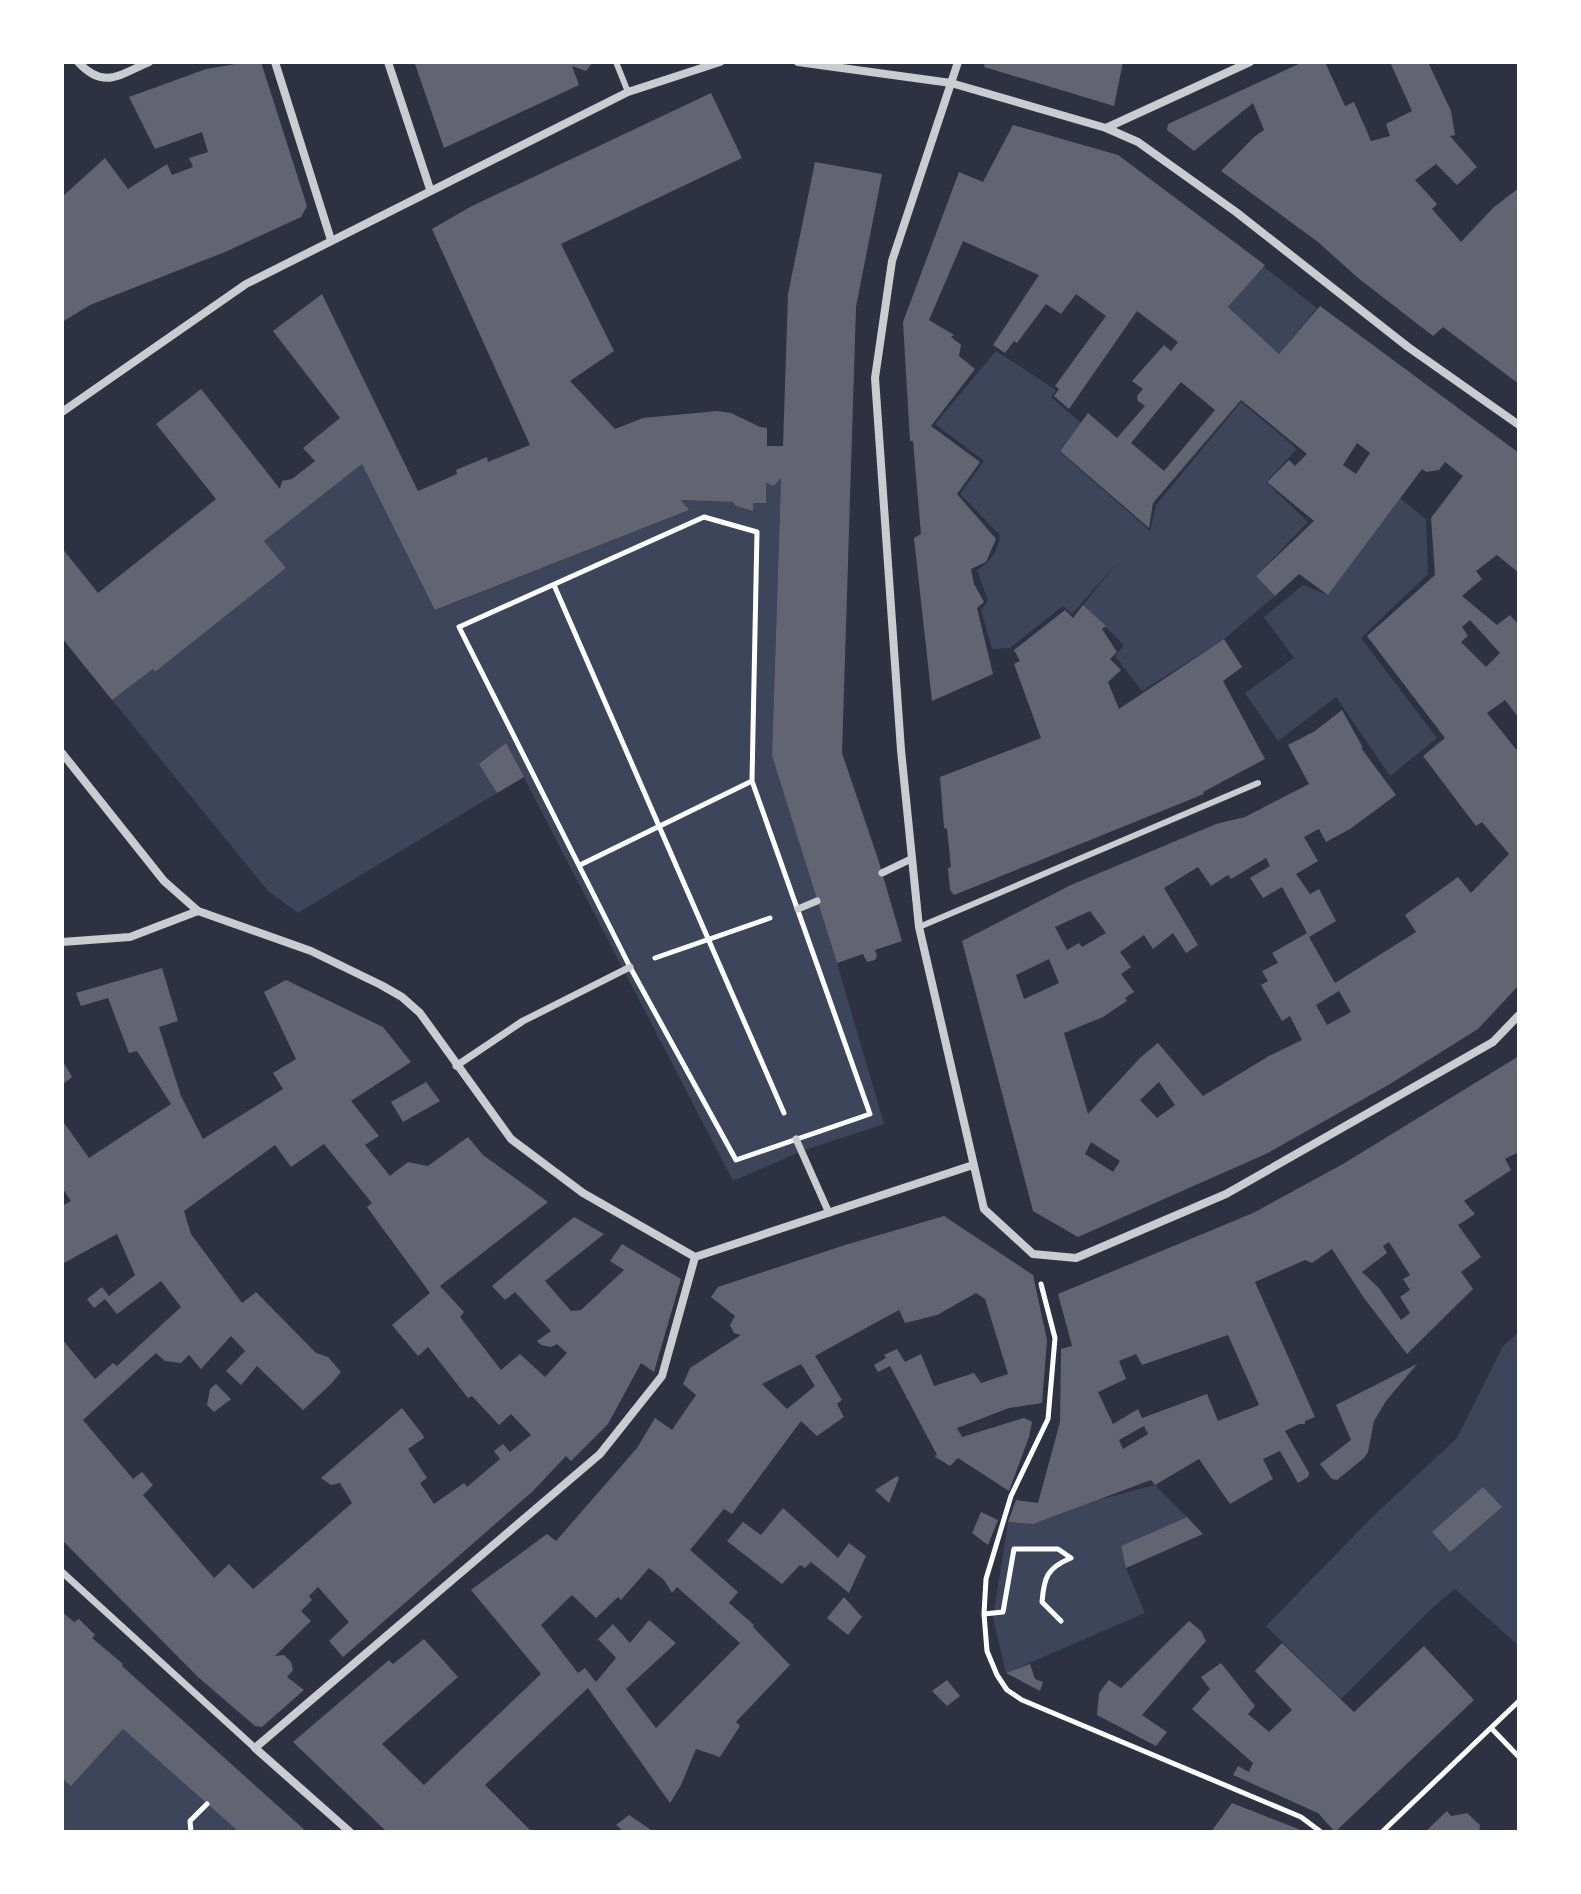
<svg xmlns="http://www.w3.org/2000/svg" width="1581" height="1894" font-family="Rubik,sans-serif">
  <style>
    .green { fill: #3c4559 }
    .building { fill: #626471; fill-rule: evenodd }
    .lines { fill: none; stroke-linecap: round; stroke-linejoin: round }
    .path { stroke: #fff; stroke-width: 5 }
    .service { stroke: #caccd0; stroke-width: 6 }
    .pedestrian { stroke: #caccd0; stroke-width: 7 }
    .minor { stroke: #caccd0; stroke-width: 8 }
  </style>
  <rect width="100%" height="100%" fill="#2d3142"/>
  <path class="green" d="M1263 266 1317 308 1279 354 1228 307Z
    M996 351 1056 390 1051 397 1081 423 1059 451 1150 531 1156 505 1241 402 1297 449 1266 482 1308 522 1256 576 1275 596 1224 639 1142 691 1115 656 1124 645 1083 605 1117 563 1072 614 1063 606 1010 648 992 649 981 610 988 601 977 570C990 562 998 552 1000 535L960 494 984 461 935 424Z
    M362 464 436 610 689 510 681 500 734 502V505L752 510 753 503H766V483L774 486 781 478 772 756 837 963 884 1124 802 1151 733 1181 506 743 497 793 298 913 268 891 112 700 153 669 155 672 286 568 264 541Z
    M1400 498 1426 519 1428 574 1361 638 1437 738 1390 776 1336 697 1278 741 1245 693 1294 658 1264 617 1303 585 1328 595Z
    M1519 1332V1646L1455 1589 1431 1609 1341 1699 1266 1626 1372 1517 1457 1438 1503 1346Z
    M1155 1485 1187 1517 1121 1546 1126 1568 1145 1613 1006 1673 993 1618 1008 1522 1033 1524 1094 1501Z
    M123 1729 239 1832H62V1778L72 1785Z"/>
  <path class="building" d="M248 62H261L307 206 301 217 225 252 90 305 62 322V197L105 158 128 189 167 164 172 175 193 167 189 158 208 152 202 132 155 149 129 97 206 69Z
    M421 62H593L586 71 572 66 579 85 444 148 415 64Z
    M985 62H1123L1114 106 984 67Z
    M1303 62H1325L1345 106 1354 102 1371 141 1390 136 1386 124 1412 111 1390 62H1428L1451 111 1455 135 1450 136 1477 167 1457 185 1436 164 1415 180 1437 204 1432 209 1461 242 1494 207 1519 188V384L1443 327 1433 336 1358 278 1318 242 1221 171 1254 137 1264 130 1253 103 1194 151 1167 130 1168 124Z
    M711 93 742 158 561 244 614 351 570 381 615 429 643 418 717 411 731 413 760 427 767 428V446H783L788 294 815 162 882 174 856 307 842 753 878 859 902 941 875 950 877 956 875 960 867 962 863 954 837 963 772 756 781 478 774 486 766 483V503H753V511L734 505V502L681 500 689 510 435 610 362 464 264 541 286 568 155 672 153 669 112 700 62 638V548L98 593 216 499 156 424 201 389 280 489 282 481 292 479 315 461 303 448 340 418 273 331 322 294 418 491 457 474 456 470 487 457 488 462 530 445 432 229 470 207Z
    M1013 125 1118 155 1265 265 1228 307 1279 354 1320 306 1519 453V573L1497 555 1476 571 1482 579 1462 596 1497 625 1510 615 1519 625V718L1505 700 1487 713 1519 753V985L1478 1029 1390 1084 1268 1153 1078 1237 1033 1211 962 941 1071 885 1216 824 1245 817 1309 784 1288 745 1315 731 1342 710 1363 748H1361L1396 795 1350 829 1326 842 1319 829 1304 837 1318 861 1296 874 1310 894 1319 889 1336 921 1309 937 1335 983 1416 932 1405 915 1458 877 1471 893 1509 854 1482 822 1476 826 1423 756 1445 738 1367 636 1435 575 1431 518 1463 476 1445 462 1439 470 1426 472 1422 469 1328 595 1299 574 1275 596 1256 576 1314 521 1267 482 1289 460 1295 466 1307 454 1241 400 1153 503 1149 528 1060 451 1088 413 1117 438 1145 406 1138 401 1137 396 1143 389 1132 381 1164 345 1171 351 1178 342 1137 311 1069 409 1054 396 1059 389 1055 386 1106 316 1076 294 1061 314 1046 304 1017 343 1014 341 1005 353 993 345 1039 275 963 241 929 320 954 335 951 337 961 345 959 356 975 369 931 426 980 462 957 494 996 539 986 562 971 569 974 584 984 602 977 608 993 674 932 701 914 538 921 534 913 441H910L903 322 959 172 983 182ZM1181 382 1215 410 1164 471 1131 443ZM1357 443 1370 453 1356 474 1343 465ZM1470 620 1500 653 1486 667 1461 642 1468 636 1462 627ZM1266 858 1270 866 1250 878 1263 898 1282 887 1307 933 1272 953 1278 963 1262 971 1268 981 1261 985 1282 1021 1290 1016 1302 1040 1269 1056 1203 1096 1158 1043 1141 1057 1088 1114 1064 1033 1103 1017 1127 1001 1125 998 1134 992 1121 974 1131 967 1120 952 1144 935 1153 949 1173 933 1186 953 1198 945 1164 888 1198 867 1211 886 1228 875 1231 879ZM1090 911 1106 933 1082 947 1079 943 1067 950 1055 927ZM1049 959 1059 983 1024 999 1016 975ZM1339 991 1351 1012 1327 1025 1316 1005ZM1159 1082 1175 1105 1157 1118 1140 1100ZM1091 1142 1120 1161 1113 1172 1085 1154Z
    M1083 605 1106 626 1102 629 1117 652 1110 659 1121 670 1108 682 1119 709 1224 639 1242 667 1223 681 1265 759 1203 792 1204 794 954 895 950 890 948 868 951 867 947 829 944 828 940 777 1041 738 1014 664 1020 661 1014 650 1065 610 1073 618Z
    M506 743 524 777 497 793 479 764Z
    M162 968 178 1021 159 1027 181 1096 203 1139 283 1089 273 1073 296 1059 264 992 286 980 383 1027 411 1062 351 1101 379 1136 365 1145 390 1176 408 1162 428 1166 468 1137 483 1155 548 1202 440 1286 464 1312 460 1317 501 1370 520 1354 545 1377 567 1353 557 1344 551 1347 541 1345 537 1341 551 1331 515 1292 505 1300 492 1286 574 1217 604 1234 545 1281 571 1311 581 1310 624 1270 610 1261 622 1244 681 1279 654 1372 641 1363 608 1424 571 1461 566 1456 533 1491 343 1657 329 1641 349 1622 318 1587 309 1596 312 1600 301 1611 311 1621 275 1656 284 1655 291 1662 293 1670 287 1677 304 1690 262 1727 255 1726 198 1677 62 1540V1339L95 1379 113 1363 117 1366 181 1307 161 1281 117 1314 105 1299 94 1308 87 1299 102 1287 109 1296 135 1275 117 1234 62 1264V1206L71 1201 62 1188V1120L89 1158 171 1104 137 1051 129 1053 108 998 81 1006 76 993ZM324 1144 372 1203 367 1207 430 1293 392 1325 418 1356 428 1347 468 1398 472 1396 499 1425 511 1414 531 1435 510 1452 503 1444 494 1451 500 1459 467 1487 464 1483 434 1504 420 1483 427 1478 408 1449 424 1438 423 1435 402 1408 321 1478 331 1485 340 1483 352 1503 253 1589 229 1564 214 1578 143 1495 153 1485 142 1472 133 1479 83 1420 156 1353 165 1361 181 1363 189 1355 201 1369 231 1336 245 1351 226 1371 241 1385 257 1366 303 1410 331 1384 341 1372 328 1357 316 1353 256 1292 242 1303 191 1234 184 1211 275 1145 291 1167Z
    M1519 1056V1152L1505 1159 1511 1170 1464 1201 1475 1214 1458 1225 1481 1257 1461 1272 1473 1289 1407 1354 1364 1298 1332 1249 1312 1263 1305 1260 1255 1282 1315 1417 1305 1421V1424H1299L1285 1431 1309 1473 1308 1477 1298 1483 1280 1451 1263 1459 1273 1479 1230 1504 1199 1459 1155 1485 1151 1480 1033 1524 1008 1522 1016 1500 1038 1503 1060 1422 1061 1349 1072 1346 1058 1294 1253 1213 1343 1164ZM1389 1242 1410 1275 1403 1279 1410 1290 1400 1297 1410 1313 1401 1320 1379 1288 1362 1272 1387 1253 1383 1246ZM1228 1335 1259 1405 1218 1421 1207 1394 1142 1418 1138 1409 1113 1424 1098 1392 1126 1379 1119 1361 1136 1354 1142 1365ZM1144 1426 1148 1434 1123 1449 1119 1440Z
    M62 1060 72 1077 62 1085Z
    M426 1082 440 1101 403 1122 391 1102Z
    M944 1216 1033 1275 1047 1340 1042 1403 1009 1408 957 1428 962 1437 1024 1418 1032 1422 1029 1437 1009 1491 958 1458 950 1466 934 1456 937 1455 890 1366 878 1372 874 1365 886 1358 884 1355 897 1349 905 1362 921 1354 934 1386 974 1373 981 1383 1008 1374 985 1299 976 1293 937 1315 905 1323 899 1310 815 1356 842 1400 837 1404 844 1417 817 1436 801 1421 732 1514 724 1509 690 1550 738 1592 729 1603 754 1625 753 1627 790 1665 736 1722 740 1726 720 1757 696 1749 681 1785 670 1803 588 1688 485 1785 532 1832H387L293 1742 389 1660 393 1664 424 1639 458 1677 382 1744 424 1785 541 1674 471 1590 547 1534 556 1541 637 1448 655 1418 672 1430 696 1395 683 1384 690 1368 741 1335 734 1333 730 1325 735 1316 711 1297 718 1287 845 1245ZM801 1364 815 1386 787 1409 762 1384ZM649 1568 664 1580 672 1593 677 1587 740 1643 656 1728 626 1689 676 1643 649 1620 630 1643 613 1624 598 1639 616 1658 596 1682 585 1668 578 1673 541 1625 572 1595 596 1618 618 1597 621 1600Z
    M1417 1364 1386 1401 1374 1421 1368 1452 1364 1458 1337 1480 1332 1479 1320 1464 1351 1440 1336 1405Z
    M216 1384 231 1399 214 1412 207 1405 210 1389Z
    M897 1476 899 1478 889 1503 875 1490Z
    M1483 1487 1502 1507 1450 1552 1432 1532Z
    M783 1508 838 1558 849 1543 866 1556 849 1593 811 1562 805 1568 800 1565 782 1584 727 1541 743 1522 761 1535Z
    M981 1512 998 1520 988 1545 972 1533Z
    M1187 1517 1203 1534 1126 1568 1121 1546Z
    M844 1597 862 1617 848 1635 827 1618Z
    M62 1612 74 1622 79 1619 95 1635 92 1638 123 1664 122 1666 307 1832H239L123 1729 71 1786 62 1778Z
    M1189 1621 1201 1631 1206 1641 1142 1715 1167 1732 1156 1746 1097 1715 1099 1693 1109 1680 1121 1688Z
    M1282 1643 1354 1712 1424 1646 1474 1700 1335 1832 1318 1813 1233 1775 1238 1766 1249 1772 1253 1763 1192 1709 1210 1689 1201 1677 1221 1663 1255 1706 1248 1714 1269 1732 1292 1710 1255 1671Z
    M1030 1664 1035 1679 1043 1682 1040 1691 1006 1673Z
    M947 1680 960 1696 947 1706 932 1691Z
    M1232 1803 1306 1832H1211Z
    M1447 1811 1451 1816 1467 1813 1480 1825 1479 1832H1425Z
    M629 1815 654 1832H624L616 1825Z"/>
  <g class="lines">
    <path class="path" d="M704 517 757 532 752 781 870 1114 736 1160 630 967 459 627Z
      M554 585 784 1113
      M580 865 752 781
      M655 958 770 918
      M1041 1284 1055 1338 1048 1419 1011 1496 986 1579 984 1614 987 1651 997 1675 1007 1690 1022 1700 1301 1817 1321 1832
      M984 1614 1003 1612 1014 1549H1058L1071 1558C1047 1568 1044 1577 1042 1602L1061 1621
      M1492 1729 1519 1757
      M191 1832 190 1821 207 1804
      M1382 1832 1519 1701"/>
    <path class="service" d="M616 62 628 92
      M919 927 1258 783"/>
    <path class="pedestrian" d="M882 873 911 859
      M798 909 817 901
      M456 1066 523 1021 630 967
      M796 1139 829 1213
      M62 1572 255 1748"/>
    <path class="minor" d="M78 62C104 90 119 75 149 62
      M275 62 331 240
      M388 62 430 189
      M798 62 951 83 1106 128 1138 142 1236 212 1408 347 1519 425
      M958 62 892 261 875 378 901 750 919 927 984 1209 1033 1254 1076 1258 1226 1194 1493 1042 1519 1015
      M1106 128 1250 62
      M62 412 246 284 628 92 720 62
      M62 753 164 881 198 911 311 951 381 985 402 997 420 1013 511 1139 583 1193 695 1257
      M62 942 130 937 198 911
      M695 1257 973 1165
      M350 1832 255 1748 600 1454 662 1376 695 1257"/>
  </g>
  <rect width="1581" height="1894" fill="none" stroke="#ffffff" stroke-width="128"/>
</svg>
